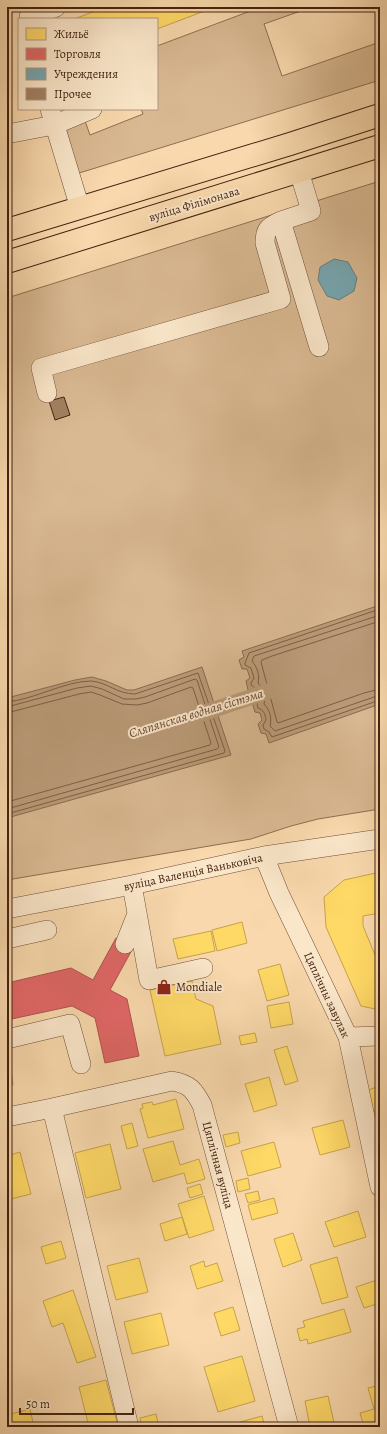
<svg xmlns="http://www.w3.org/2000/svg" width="387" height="1434" font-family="Alegreya,serif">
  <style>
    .green { fill: #d9b992; stroke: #8e6e52 }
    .water { fill: #ba9a78; stroke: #8a6a4f }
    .homes { fill: #ffd966; stroke: #c6a24d }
    .shops { fill: #e06666; stroke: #b1524d }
    .public { fill: #76a5af; stroke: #667e80 }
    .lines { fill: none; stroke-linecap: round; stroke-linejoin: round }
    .shore { stroke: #7e5e45; stroke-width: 1 }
    .canal { stroke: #ba9a78; stroke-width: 16 }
    .building { fill: #a18162; stroke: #422212 }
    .minor-casing { stroke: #705038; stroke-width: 20 }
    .major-casing { stroke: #422212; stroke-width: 24 }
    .minor { stroke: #fae6c9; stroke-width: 19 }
    .major { stroke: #f8d8ac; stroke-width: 22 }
    .labels { text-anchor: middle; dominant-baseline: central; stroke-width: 4; stroke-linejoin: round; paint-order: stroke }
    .street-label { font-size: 12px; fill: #422212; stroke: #fae6c9 }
    .poi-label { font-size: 12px; fill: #422212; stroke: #fae6c9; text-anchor: start }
    .water-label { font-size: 13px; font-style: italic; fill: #664631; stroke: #fae6c9 }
  </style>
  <rect width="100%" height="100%" fill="#f8d8ac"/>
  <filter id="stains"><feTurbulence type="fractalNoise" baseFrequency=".005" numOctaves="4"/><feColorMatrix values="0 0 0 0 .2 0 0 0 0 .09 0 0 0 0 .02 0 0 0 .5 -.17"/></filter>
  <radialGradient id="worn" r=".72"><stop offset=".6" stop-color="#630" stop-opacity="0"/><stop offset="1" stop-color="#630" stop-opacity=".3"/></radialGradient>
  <path class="green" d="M261 7H312L264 24 282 76 380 42V80L76 174 64 130 84 118 90 135 143 114 141 109H157V46Z
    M380 181V809L318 819 291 826 251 839 7 880V298Z"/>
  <path class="water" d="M380 605V704L269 743 266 734 261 733 258 724 262 720 260 713 255 712 252 702 256 699 254 691 248 690 246 681 250 678 247 669H242L239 660 244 657 242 651Z
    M202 667 231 755 7 818V698L75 680 92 677 106 681 127 690H134Z"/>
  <path class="homes" d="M106 7H215L157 29V19H74Z
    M380 872V913L363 916V926L380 967V1010L361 1006 326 927 324 897 344 880Z
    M242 922 247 943 217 951 212 930Z
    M211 931 215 951 178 959 173 939Z
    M280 964 289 995 267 1001 258 970Z
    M192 981 196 999 213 1006 221 1044 165 1056 150 990Z
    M289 1002 293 1024 271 1028 267 1006Z
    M255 1033 257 1042 241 1045 239 1036Z
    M287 1046 298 1081 285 1085 274 1050Z
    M7 1070H11L13 1085 7 1086Z
    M269 1077 277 1105 254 1112 245 1084Z
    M380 1086V1110L372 1112 365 1091Z
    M176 1099 184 1129 148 1138 140 1109 143 1108 142 1104 152 1102 153 1105Z
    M343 1120 350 1147 320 1155 312 1128Z
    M132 1123 138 1146 127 1149 121 1126Z
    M238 1132 240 1143 226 1147 223 1135Z
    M173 1141 180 1165 199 1159 205 1179 187 1184 184 1173 153 1182 143 1149Z
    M274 1142 281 1167 248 1176 241 1151Z
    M110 1144 121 1189 86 1198 75 1153Z
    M20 1152 31 1194 7 1200V1156Z
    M248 1178 250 1189 238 1192 236 1181Z
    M200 1184 203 1194 190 1198 187 1188Z
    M258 1191 260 1200 248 1203 245 1194Z
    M204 1196 214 1230 189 1238 178 1204Z
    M274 1198 278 1213 252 1220 248 1205Z
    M358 1211 366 1237 334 1247 325 1222Z
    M182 1217 187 1234 165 1241 160 1224Z
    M293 1233 302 1260 283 1267 274 1239Z
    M61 1241 66 1258 46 1264 41 1247Z
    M337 1257 348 1297 322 1304 310 1265Z
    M139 1258 148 1292 116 1300 107 1266Z
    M204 1261 205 1267 217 1263 223 1281 197 1289 190 1266Z
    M380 1279V1303L364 1308 356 1287Z
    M73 1290 96 1357 77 1363 63 1323 52 1327 43 1301Z
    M233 1307 240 1330 221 1336 214 1313Z
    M344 1309 351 1332 308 1344 307 1339 300 1341 297 1329 305 1327 303 1321Z
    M161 1313 169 1345 132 1354 124 1322Z
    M242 1356 255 1401 218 1412 204 1367Z
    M106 1380 118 1426 89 1427 79 1387Z
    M380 1385V1413L376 1414 379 1427H364L360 1413 374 1409 368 1388Z
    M328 1396 335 1427H310L305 1401Z
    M30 1409 34 1427H7V1415Z
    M156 1414 159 1427H142L140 1418Z
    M262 1416 265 1427H234L233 1424Z"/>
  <path class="shops" d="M116 938 133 948 110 990 127 999 139 1056 105 1063 95 1018 72 1006 7 1020V983L71 968 93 980Z"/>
  <path class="public" d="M334 259 348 262 357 278 354 291 339 300 327 296 318 280 320 267Z"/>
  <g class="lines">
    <path class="shore" d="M380 609 249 653 245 663V665L251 668 254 678 251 683V685C259 690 262 696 257 704L258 708C264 710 265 714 266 720L263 725 264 729 269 732 272 737 380 700
      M380 615 254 656 252 661C257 667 260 675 258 683 264 689 266 696 264 704 270 710 272 718 270 726L275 731 380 695
      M380 621 272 656 262 660 261 662 277 722 278 723 364 693 380 689
      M7 702C33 700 65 681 91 681 107 682 117 694 135 694L198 673 225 751 224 753 7 814
      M7 707 77 688 91 686 102 689 124 699H136L145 697 195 679 197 680 219 747 217 749 7 809
      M7 713 79 694 91 692 100 695 122 704 137 705 147 703 191 687 193 688 211 743 210 745 7 802"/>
    <path class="canal" d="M195 716 275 689"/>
  </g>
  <path class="building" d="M64 397 70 415 55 420 49 401Z"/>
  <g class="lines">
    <g class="minor-casing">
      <path id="minor" d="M29 17 56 7
        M50 109 80 208
        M7 134 54 125 92 109
        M299 171 311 211 281 221 319 347
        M47 393 41 368 281 299 265 243C265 228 269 227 281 221
        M264 856 279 893 348 1037 380 1187
        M132 885 149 980 203 968
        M7 909 132 885 264 856 380 839
        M7 939 47 930
        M125 944 137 914
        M348 1037 380 1036
        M7 1039 70 1024 81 1064
        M52 1108 129 1427
        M7 1117 52 1108 172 1081C190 1084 194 1090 202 1105L289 1427"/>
    </g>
    <g class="major-casing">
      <path id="major" d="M7 230 290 144 380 115
        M7 262 380 146"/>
    </g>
    <use href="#minor" class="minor"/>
    <use href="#major" class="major"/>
  </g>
  <defs>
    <g id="shop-bare" transform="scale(1.2)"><path d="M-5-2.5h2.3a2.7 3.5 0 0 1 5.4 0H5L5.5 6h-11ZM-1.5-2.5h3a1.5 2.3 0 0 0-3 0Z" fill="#8f2418" stroke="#fae6c9" stroke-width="2.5" paint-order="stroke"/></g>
  </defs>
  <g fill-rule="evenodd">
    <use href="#shop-bare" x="164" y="987"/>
  </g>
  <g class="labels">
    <g class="street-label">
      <text transform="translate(194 204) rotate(-17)">вуліца Філімонава</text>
      <text transform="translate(193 872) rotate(-12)">вуліца Валенція Ваньковіча</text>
      <text transform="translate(327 995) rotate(65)">Цяплічны завулак</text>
      <text transform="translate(218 1165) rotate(75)">Цяплічная вуліца</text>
    </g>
    <g class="poi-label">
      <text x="176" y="987">Mondiale</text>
    </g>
    <g class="water-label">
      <text transform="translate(196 713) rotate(-17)">Сляпянская водная сістэма</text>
    </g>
  </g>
  <rect width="387" height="1434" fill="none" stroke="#f8d8ac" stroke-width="24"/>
  <rect x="8" y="8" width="371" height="1418" fill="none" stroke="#422212" stroke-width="2"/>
  <rect x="12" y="12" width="363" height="1410" fill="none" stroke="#422212"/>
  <rect x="18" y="18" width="140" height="92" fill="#fae6c9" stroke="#b09880"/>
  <rect x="26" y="28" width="20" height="12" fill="#ffd966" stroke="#b09880"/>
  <text x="54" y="38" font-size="12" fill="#422212">Жильё</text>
  <rect x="26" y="48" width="20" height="12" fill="#e06666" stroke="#b09880"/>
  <text x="54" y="58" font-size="12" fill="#422212">Торговля</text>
  <rect x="26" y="68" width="20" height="12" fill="#76a5af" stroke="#b09880"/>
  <text x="54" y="78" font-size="12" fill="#422212">Учреждения</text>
  <rect x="26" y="88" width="20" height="12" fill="#a18162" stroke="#b09880"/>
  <text x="54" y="98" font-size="12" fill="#422212">Прочее</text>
  <path d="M20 1408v6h113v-6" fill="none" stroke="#422212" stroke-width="2"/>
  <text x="26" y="1408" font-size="12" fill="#422212" stroke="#fae6c9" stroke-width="3" paint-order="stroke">50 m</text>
  <rect width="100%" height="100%" filter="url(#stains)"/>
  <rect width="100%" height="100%" fill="url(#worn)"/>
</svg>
